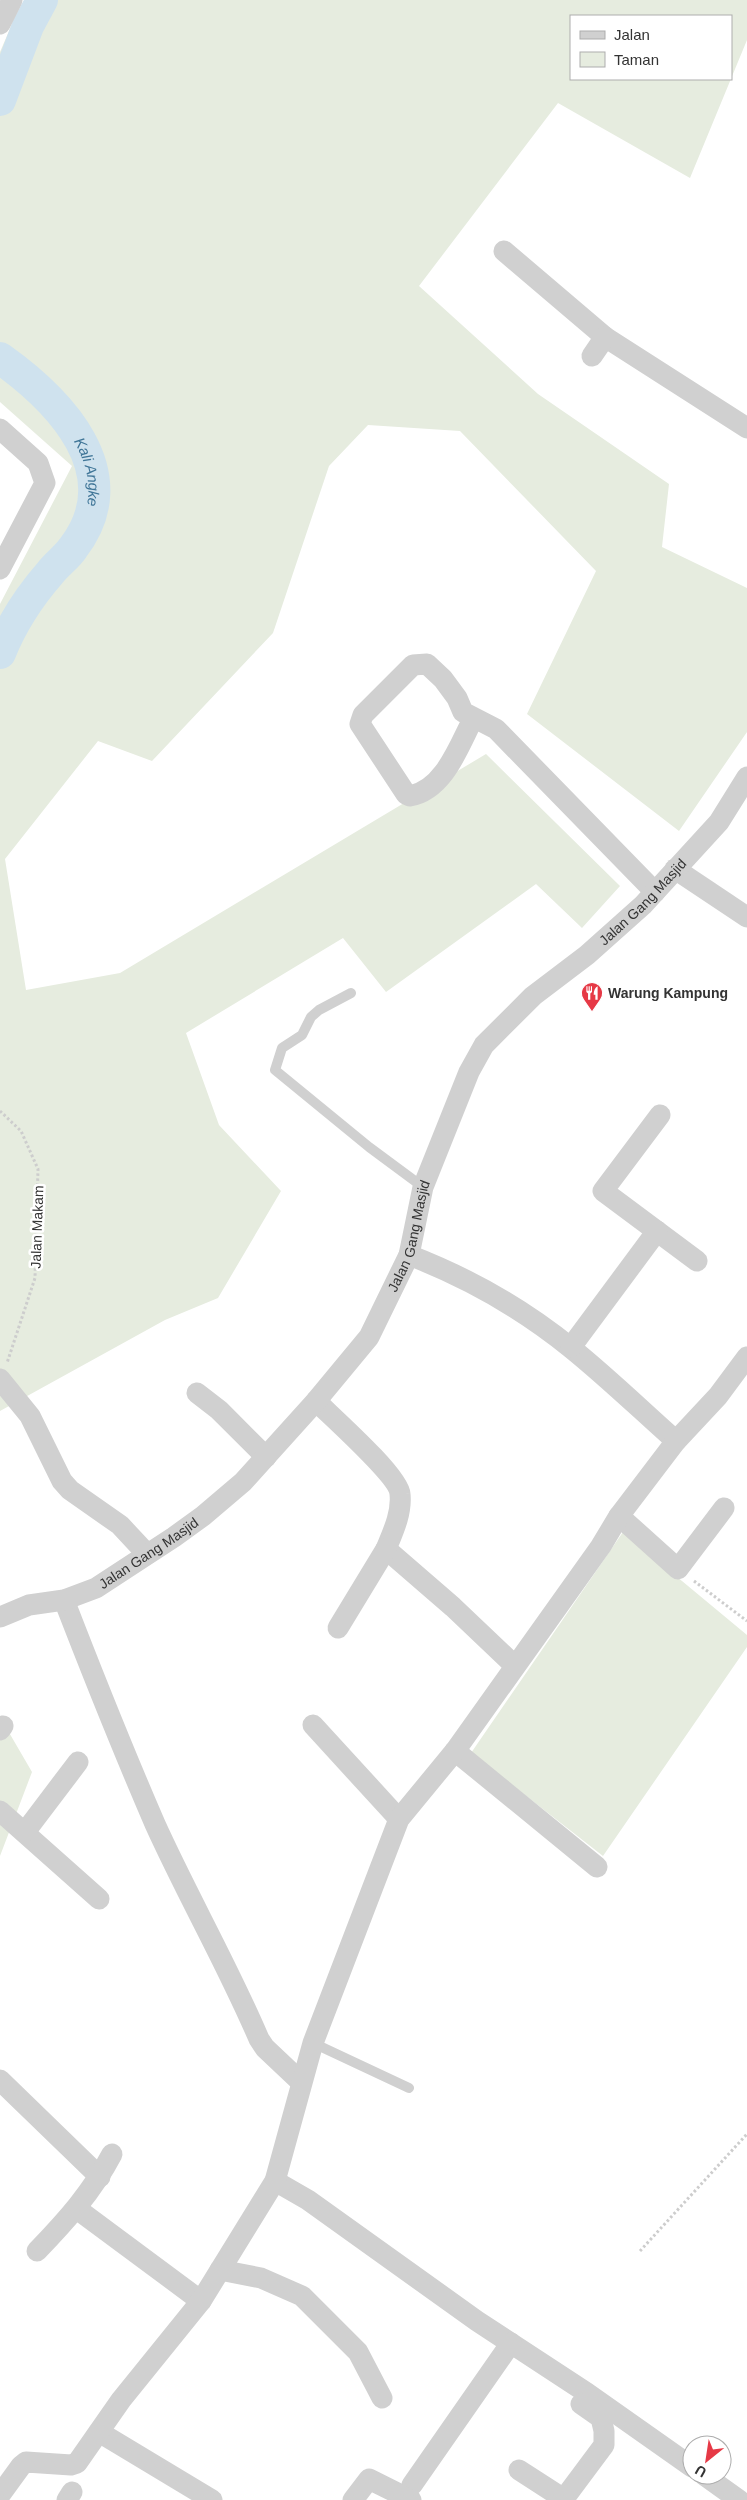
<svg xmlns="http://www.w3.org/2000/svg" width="747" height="2500" font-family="Helvetica,sans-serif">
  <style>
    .green { fill: #e6ecdf; fill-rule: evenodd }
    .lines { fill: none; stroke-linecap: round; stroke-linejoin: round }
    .river { stroke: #cfe2ee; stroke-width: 32 }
    .path { stroke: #cdcdcd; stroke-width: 3; stroke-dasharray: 2.5 2.5; stroke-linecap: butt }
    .lane { stroke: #d0d0d0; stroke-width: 10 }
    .street { stroke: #d0d0d0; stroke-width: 21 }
    .labels { text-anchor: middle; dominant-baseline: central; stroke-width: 5; stroke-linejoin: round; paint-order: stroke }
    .street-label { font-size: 14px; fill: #333; stroke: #fff }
    .poi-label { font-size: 14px; font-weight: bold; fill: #333; stroke: #fff; text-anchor: start }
    .water-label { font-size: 15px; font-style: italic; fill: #3f7597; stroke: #fff }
  </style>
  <rect width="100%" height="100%" fill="#fff"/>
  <path class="green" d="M29 0H747V40L690 178 558 103 419 286 538 394 669 484 662 547 747 588V732L679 831 527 714 596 571 460 431 368 425 329 466 273 633 152 761 98 741 5 859 26 990 120 973 486 754 620 886 582 928 536 884 386 992 343 938 186 1033 219 1125 281 1191 218 1298 165 1320 0 1411V604L72 466 0 402V52L15 17ZM571 16H731V79H571Z
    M623 1532 747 1635V1647L603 1856 471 1753Z
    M0 1717 32 1772 0 1856Z"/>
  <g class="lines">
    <g class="river">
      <path d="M0 100 28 26 42 0"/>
      <path id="s1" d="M0 358C59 400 131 473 73 548 67 557 57 564 50 573 29 597 12 623 0 653"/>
    </g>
    <path class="path" d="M0 1111 21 1131 38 1169 35 1278 7 1363
      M694 1581 747 1621
      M640 2251 747 2134"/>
    <path class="lane" d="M351 993 319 1010 311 1017 302 1035 282 1048 275 1070 369 1147 423 1187
      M313 2043 409 2088"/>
    <g class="street">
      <path d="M0 24 12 0"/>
      <path d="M504 251 605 337 747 428"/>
      <path d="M592 356 605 337"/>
      <path d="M0 429 38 463 45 483 0 569"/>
      <path d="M473 719C459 746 444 790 410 796L406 794 360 724 363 715 413 665 427 664 443 679 457 698 463 712 496 729 655 892"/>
      <path d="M675 869 747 917"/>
      <path d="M660 1115 603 1191 697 1261"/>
      <path d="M409 1255C466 1277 523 1309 571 1348 607 1377 641 1410 676 1441"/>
      <path d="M571 1347 657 1231"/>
      <path d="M0 1379 30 1416 62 1481 70 1490 120 1525 147 1554"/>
      <path d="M197 1393 219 1410 266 1457"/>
      <path d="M316 1401C331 1416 399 1476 400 1494 402 1513 393 1532 386 1549L453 1607 515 1666"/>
      <path d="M619 1516 678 1569 724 1508"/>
      <path d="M64 1600C93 1675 123 1750 155 1824 188 1897 228 1966 259 2039L265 2048 301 2082"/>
      <path id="s2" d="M0 1617 29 1605 64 1600 96 1588 174 1537 203 1516 243 1482 316 1401 369 1337 409 1255 423 1187 469 1072 484 1045 533 996 587 955 643 905 719 822 747 777"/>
      <path d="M338 1628 386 1549"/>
      <path d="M313 1725 399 1819"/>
      <path d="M0 1730 3 1726"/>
      <path d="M455 1751 597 1867"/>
      <path d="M0 1811 99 1899"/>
      <path d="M25 1832 78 1762"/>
      <path d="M0 2080 100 2177"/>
      <path d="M275 2181 308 2200 477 2321 587 2393 692 2467"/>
      <path d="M77 2209 201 2301"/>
      <path d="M37 2251C66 2221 92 2192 112 2154"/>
      <path d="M220 2270 261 2278 302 2296 358 2352 382 2398"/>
      <path d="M99 2432 212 2500"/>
      <path d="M519 2470 564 2499"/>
      <path d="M704 2475 739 2500"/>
      <path d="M412 2485 511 2343"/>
      <path d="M0 2495 21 2466 26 2462 71 2465 77 2463 121 2400 201 2301 275 2181 313 2043 399 1819 455 1751 601 1546 619 1516 676 1441 718 1396 747 1357"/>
      <path d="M67 2500 72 2492"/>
      <path d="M353 2500 369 2479 411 2500"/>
      <path d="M563 2500 604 2445V2431L601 2418 581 2404"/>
    </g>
  </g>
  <defs>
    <g id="restaurant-pin" transform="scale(1.125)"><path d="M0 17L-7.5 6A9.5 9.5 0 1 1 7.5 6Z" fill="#e63946" stroke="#fff"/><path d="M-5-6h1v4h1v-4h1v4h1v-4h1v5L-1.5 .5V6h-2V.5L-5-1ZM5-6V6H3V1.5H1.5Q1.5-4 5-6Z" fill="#fff"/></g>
  </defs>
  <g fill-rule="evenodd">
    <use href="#restaurant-pin" x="592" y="993"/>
  </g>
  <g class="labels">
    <g class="street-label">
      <text stroke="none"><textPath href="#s2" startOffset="1004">Jalan Gang Masjid</textPath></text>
      <text transform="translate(37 1227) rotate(-88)">Jalan Makam</text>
      <text stroke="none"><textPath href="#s2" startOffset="584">Jalan Gang Masjid</textPath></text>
      <text stroke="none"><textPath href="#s2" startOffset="164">Jalan Gang Masjid</textPath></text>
    </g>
    <g class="poi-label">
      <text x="608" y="993">Warung Kampung</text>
    </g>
    <g class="water-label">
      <text stroke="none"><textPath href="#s1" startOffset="149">Kali Angke</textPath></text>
    </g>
  </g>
  <rect x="570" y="15" width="162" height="65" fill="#ffffff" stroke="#adadad"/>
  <rect x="580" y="31" width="25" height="8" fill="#d0d0d0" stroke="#adadad"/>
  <text x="614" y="40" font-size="15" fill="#333333">Jalan</text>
  <rect x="580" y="52" width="25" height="15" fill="#e6ecdf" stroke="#adadad"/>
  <text x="614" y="65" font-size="15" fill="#333333">Taman</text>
  <g transform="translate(707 2460) rotate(210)"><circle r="24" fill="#ffffff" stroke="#adadad"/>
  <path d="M0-4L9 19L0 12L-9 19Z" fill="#e63946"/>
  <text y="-8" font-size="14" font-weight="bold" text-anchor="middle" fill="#333333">U</text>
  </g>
</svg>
